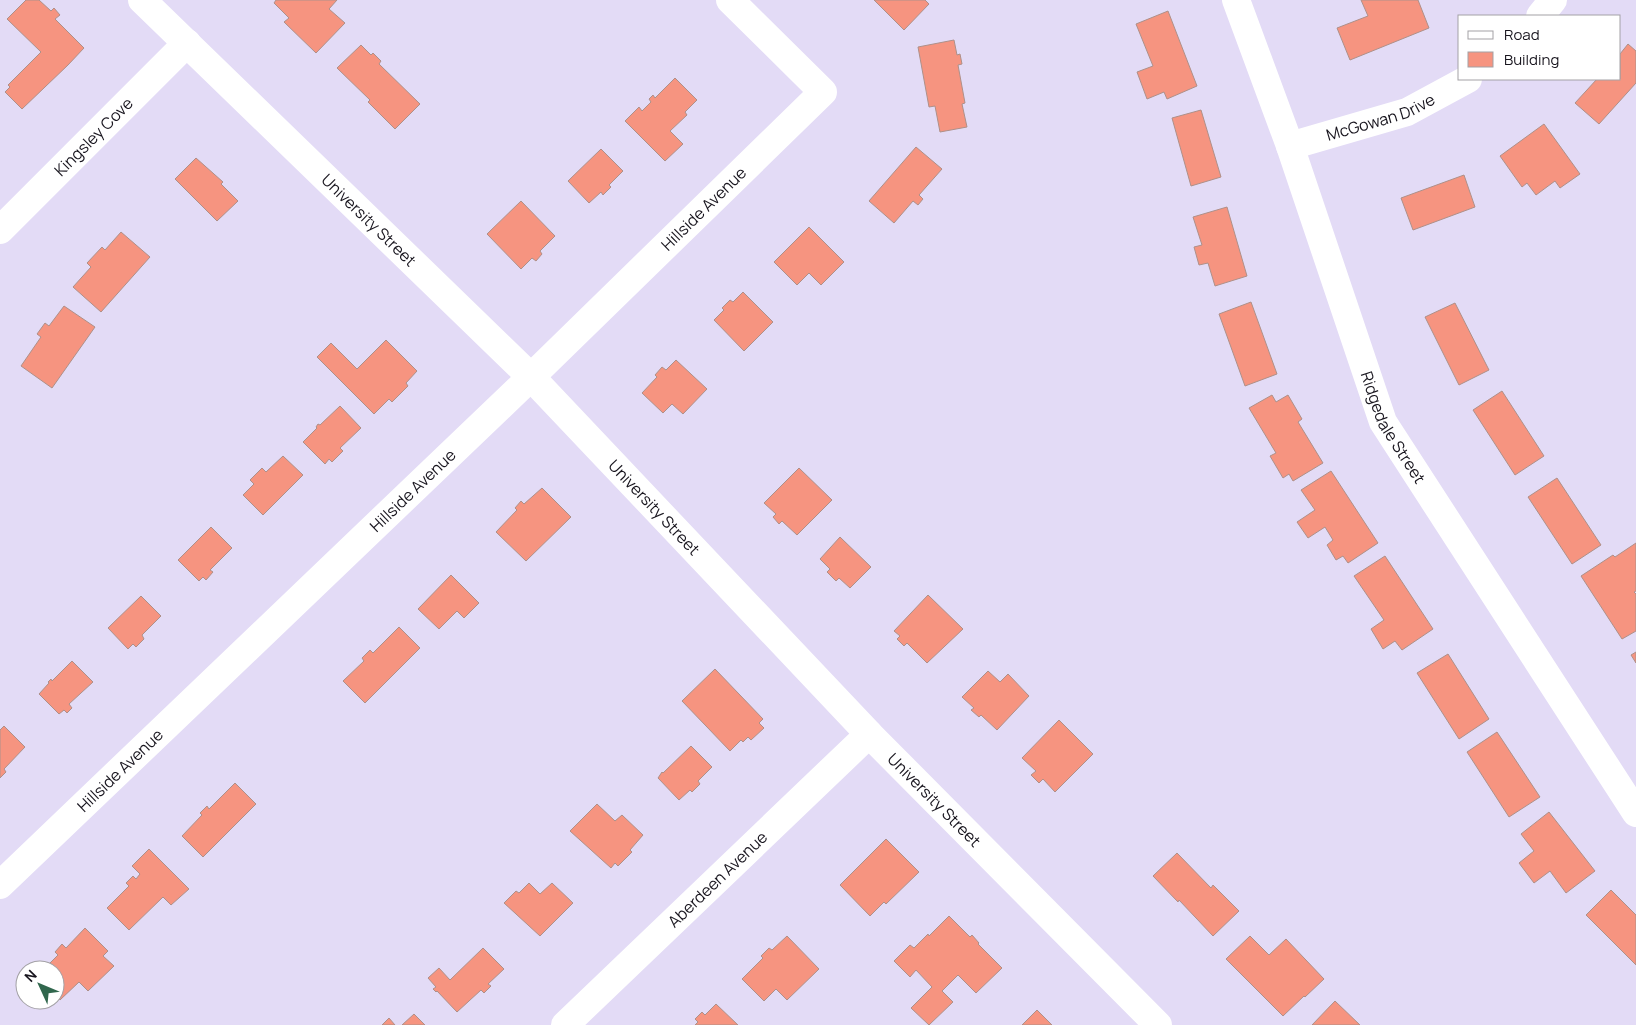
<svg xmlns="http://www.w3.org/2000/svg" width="1636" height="1025" font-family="Manrope,sans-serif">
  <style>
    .building { fill: #f69480; stroke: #ae9089 }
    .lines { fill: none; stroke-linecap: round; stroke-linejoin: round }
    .street { stroke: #fff; stroke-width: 28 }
    .labels { text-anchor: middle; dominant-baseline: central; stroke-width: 4; stroke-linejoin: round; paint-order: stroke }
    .street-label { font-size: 16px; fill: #18151e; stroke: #fff }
  </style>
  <rect width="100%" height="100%" fill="#e3dbf6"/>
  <path class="building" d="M26 0H39L51 11 54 8 60 15 55 19 84 48 68 65 22 109 5 92 10 87 8 85 41 52 7 19Z
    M276 0H337L329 9 345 23 316 53 284 22 289 18 274 3Z
    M874 0H925L929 4 904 30Z
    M1361 0H1418L1429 28 1350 60 1337 28 1368 16Z
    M1168 11 1197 86 1167 99 1164 92 1147 99 1137 72 1153 66 1136 24Z
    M954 40 957 55 960 54 962 64 958 65 965 103 962 104 967 127 940 132 935 106 929 107 918 47Z
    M1628 44 1636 51V83L1599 124 1575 103 1597 79H1620V54Z
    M361 45 371 55 373 53 381 61 379 64 420 104 395 129 368 102 370 100 337 68Z
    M675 78 697 100 685 112 687 115 670 131 683 144 665 161 625 121 639 107 642 111 651 102 649 99 653 95 655 98Z
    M1201 110 1221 177 1191 186 1172 118Z
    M1544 124 1580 174 1560 188 1555 181 1536 195 1527 183 1522 187 1500 156Z
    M916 147 942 169 919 195 923 199 918 205 913 201 894 223 869 201Z
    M601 149 623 171 609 185 611 187 603 195 601 192 589 203 568 181Z
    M196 158 223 182 221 184 238 201 217 221 175 179Z
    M1464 175 1475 207 1413 230 1401 198Z
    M521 201 555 236 540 251 542 254 536 261 532 258 521 269 487 234Z
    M1227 207 1247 276 1215 286 1208 263 1199 265 1194 247 1202 245 1193 217Z
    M809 227 844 262 821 285 809 273 797 285 774 262Z
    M121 232 150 257 101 312 73 287 91 267 87 263 102 247 105 250Z
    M743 292 773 322 744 351 714 320 724 310 722 308 730 300 733 302Z
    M1251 302 1277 374 1245 386 1219 314Z
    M1455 303 1489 370 1459 385 1425 317Z
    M64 306 95 327 52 388 21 366 41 337 37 334 45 323 49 326Z
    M386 340 417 371 406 383 408 386 392 402 389 399 374 414 317 357 331 343 357 369Z
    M676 360 707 389 683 414 672 404 663 413 642 393 657 377 655 375 662 367 666 370Z
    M1502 391 1544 456 1515 475 1473 410Z
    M1272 395 1276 402 1288 395 1302 419 1298 422 1323 463 1293 481 1289 474 1283 478 1270 456 1276 453 1249 408Z
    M340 406 361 428 340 448 343 451 332 462 329 459 325 464 303 442 317 428 316 427 318 424 320 425Z
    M283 456 303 475 263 515 243 495 254 484 250 480 262 468 266 472Z
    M799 468 832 500 797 535 782 521 779 524 773 517 776 514 764 503Z
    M1331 471 1378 543 1348 563 1343 556 1336 560 1327 545 1333 540 1325 527 1308 538 1297 522 1315 510 1301 490Z
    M1557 478 1601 545 1572 564 1528 497Z
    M542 488 571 517 526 561 496 532 517 510 515 508 521 501 524 504Z
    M211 527 232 548 210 570 213 572 206 580 203 577 199 581 178 560Z
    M840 537 871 567 850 588 839 578 836 581 827 572 830 569 820 559Z
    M1636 543V591L1634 592 1636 594V631L1622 639 1581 576 1613 555 1615 557Z
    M1385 556 1433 629 1402 650 1395 641 1383 649 1371 629 1384 620 1354 576Z
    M451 575 479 603 464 618 457 611 439 629 418 609Z
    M928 595 963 629 927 663 907 643 904 646 897 639 900 636 894 631Z
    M141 596 161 616 142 635 144 639 136 647 133 644 128 649 108 628Z
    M399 627 420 648 365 703 343 681 364 661 362 658 370 650 373 653Z
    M1636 652V663L1631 655Z
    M1448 654 1489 719 1459 739 1417 673Z
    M72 661 93 682 69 704 72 708 67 713 64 710 59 714 39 694 49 683 48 682 51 679 52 681Z
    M715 669 763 719 759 723 764 728 751 740 748 737 743 742 741 740 730 751 682 701Z
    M988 671 1000 682 1008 674 1029 696 997 730 981 715 979 717 971 710 974 708 962 697Z
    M1059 720 1093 754 1055 792 1043 779 1039 783 1031 775 1036 771 1022 758Z
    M4 726 25 747 4 769 6 772 0 778V730Z
    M1497 732 1540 797 1509 817 1467 752Z
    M691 746 712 767 698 781 700 784 692 792 690 790 679 800 658 778 662 772 663 773Z
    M235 783 256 804 203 857 182 836 202 815 200 813 207 806 209 809Z
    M597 804 615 821 622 815 643 835 630 850 632 852 618 866 615 863 611 868 570 831Z
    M1549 812 1595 871 1566 893 1550 871 1534 883 1519 863 1534 851 1521 834Z
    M886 839 919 872 886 904 884 902 870 916 840 885Z
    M149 849 189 889 171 905 163 897 129 930 107 908 129 886 126 883 133 876 136 879 140 874 132 866Z
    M1177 853 1211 888 1213 885 1239 911 1213 936 1179 900 1178 902 1153 876Z
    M529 883 540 894 552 883 573 903 540 936 504 903 516 891 519 893Z
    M1611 890 1636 915V965L1586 915Z
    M949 916 970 937 972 935 979 943 978 944 1002 968 976 993 958 975 942 991 953 1002 929 1025 911 1008 932 987 916 970 910 977 894 961 910 945 914 948 928 934 929 936Z
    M85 928 108 951 103 956 114 966 88 991 79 982 60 1000 55 995V970H43L58 955 55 952 62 944 66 948Z
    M787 936 819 969 787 1000 776 989 764 1001 742 979 763 958 761 956 769 948 772 950Z
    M1250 936 1269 955 1286 939 1324 979 1305 997 1304 996 1283 1016 1226 959Z
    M483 948 504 969 488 984 491 986 484 993 481 990 457 1012 437 991 436 992 433 989 436 987 428 978 439 968 450 980Z
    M1335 1001 1360 1025H1312Z
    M716 1004 738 1025H695L698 1022 695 1019 702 1012 705 1015Z
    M1037 1010 1052 1025H1022Z
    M414 1014 425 1025H402Z
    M389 1018 395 1025H382Z"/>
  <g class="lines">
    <g class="street">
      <path id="s1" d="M142 0 531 377 869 734 1158 1025"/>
      <path id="s2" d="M1236 0 1290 146 1383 422 1636 813"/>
      <path d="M1540 16 1553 0"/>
      <path id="s3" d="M1290 146 1407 112 1468 79"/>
      <path id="s4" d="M0 230 187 43"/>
      <path id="s5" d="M0 885 531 377 823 92 730 0"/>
      <path id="s6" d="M565 1025 869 734"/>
    </g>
  </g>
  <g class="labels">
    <g class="street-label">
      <text stroke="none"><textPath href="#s3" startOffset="95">McGowan Drive</textPath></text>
      <text stroke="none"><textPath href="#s4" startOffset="132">Kingsley Cove</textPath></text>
      <text stroke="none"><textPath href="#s5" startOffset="976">Hillside Avenue</textPath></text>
      <text stroke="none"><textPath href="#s1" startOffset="316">University Street</textPath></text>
      <text stroke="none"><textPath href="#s2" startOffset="456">Ridgedale Street</textPath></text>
      <text stroke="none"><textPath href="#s5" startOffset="571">Hillside Avenue</textPath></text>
      <text stroke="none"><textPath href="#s1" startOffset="721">University Street</textPath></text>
      <text stroke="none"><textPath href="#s5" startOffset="166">Hillside Avenue</textPath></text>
      <text stroke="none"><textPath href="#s1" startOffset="1126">University Street</textPath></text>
      <text stroke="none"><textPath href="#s6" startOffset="211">Aberdeen Avenue</textPath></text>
    </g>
  </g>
  <rect x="1458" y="15" width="162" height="65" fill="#ffffff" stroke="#a3a1a5"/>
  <rect x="1468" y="31" width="25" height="8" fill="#ffffff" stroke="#a3a1a5"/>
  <text x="1504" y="40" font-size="15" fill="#18151e">Road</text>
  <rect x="1468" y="52" width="25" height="15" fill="#f69480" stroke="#a3a1a5"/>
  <text x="1504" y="65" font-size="15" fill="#18151e">Building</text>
  <g transform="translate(40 985) rotate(314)"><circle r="24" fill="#ffffff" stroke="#a3a1a5"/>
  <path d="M0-4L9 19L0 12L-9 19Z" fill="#31674d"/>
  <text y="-8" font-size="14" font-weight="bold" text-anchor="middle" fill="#18151e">N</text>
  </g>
</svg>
